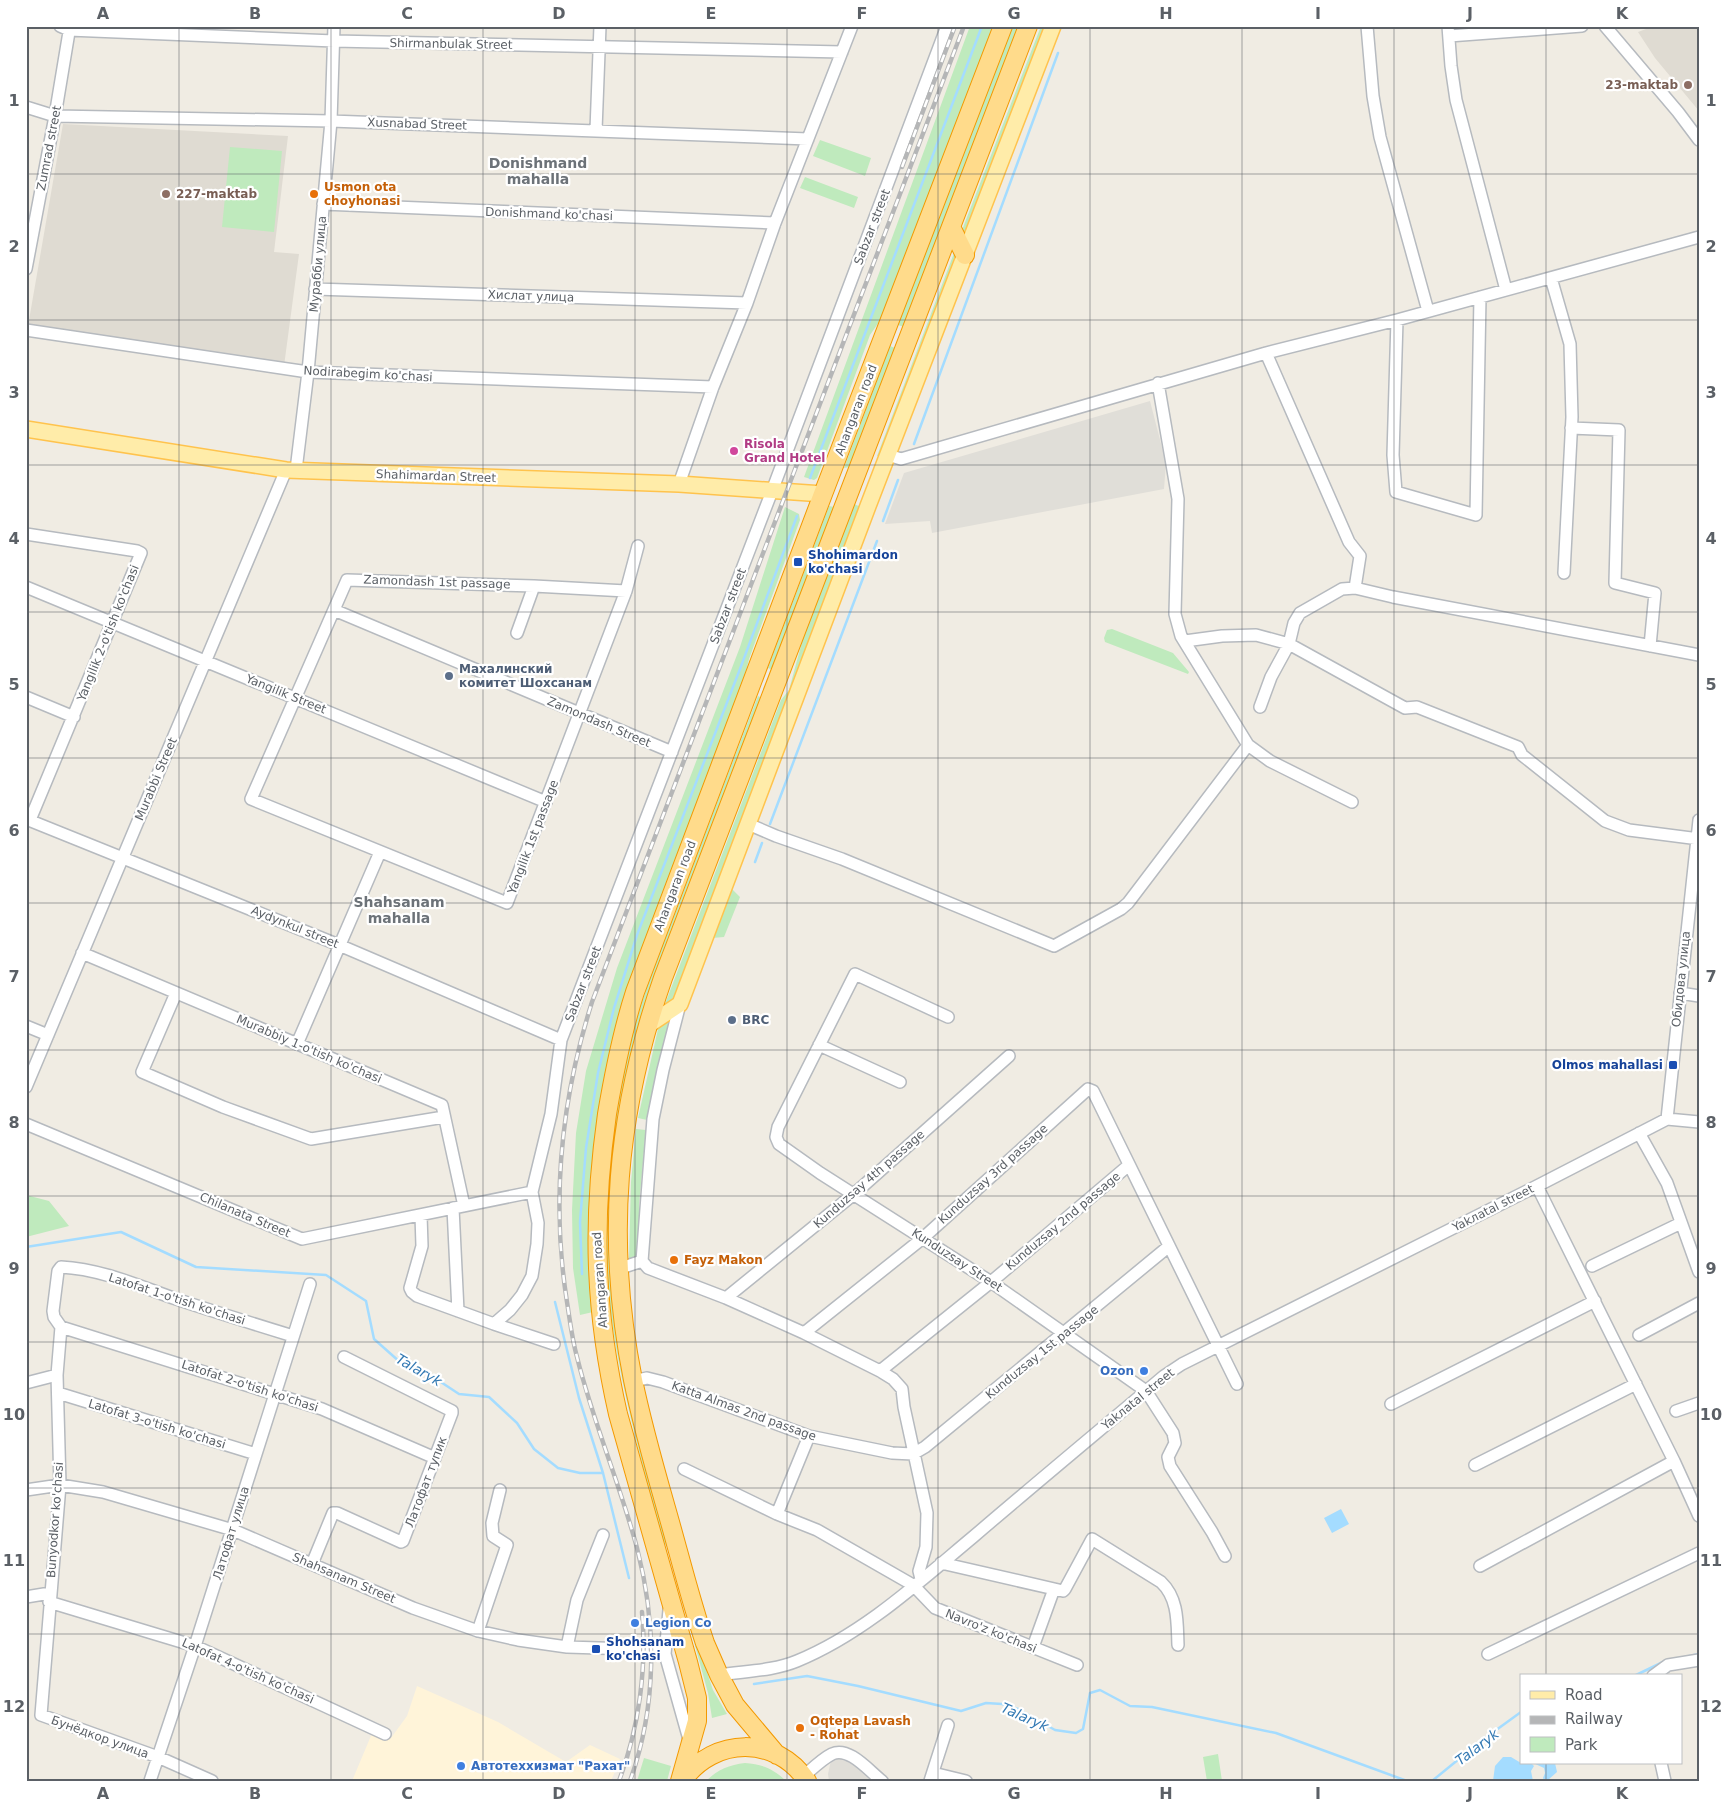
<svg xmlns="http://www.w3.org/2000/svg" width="1725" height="1807" font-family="'DejaVu Sans',sans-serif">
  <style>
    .commercial { fill: #fff4d9 }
    .industrial { fill: #e0ded8 }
    .education { fill: #dfdbd2 }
    .green { fill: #bfeabd }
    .water { fill: #a4dcff }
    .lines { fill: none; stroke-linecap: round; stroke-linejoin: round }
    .stream { stroke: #a4dcff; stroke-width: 2.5 }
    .minor-casing { stroke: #b6babf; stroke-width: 14 }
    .major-casing { stroke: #ffc34d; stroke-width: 18 }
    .highway-casing { stroke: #f39900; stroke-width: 20 }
    .minor { stroke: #fff; stroke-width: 11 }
    .major { stroke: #ffeca9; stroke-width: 15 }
    .highway { stroke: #ffdb8b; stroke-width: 18 }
    .rail-casing { stroke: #b5b6b7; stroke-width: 4.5 }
    .rail { stroke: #fff; stroke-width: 2.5; stroke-dasharray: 8; stroke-linecap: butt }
    .grid { fill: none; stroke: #5b6066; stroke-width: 1; stroke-opacity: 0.55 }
    .education-dot { fill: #8d6e63; stroke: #fff; stroke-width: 2 }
    .food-dot { fill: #e8710a; stroke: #fff; stroke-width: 2 }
    .hotel-dot { fill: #d1479c; stroke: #fff; stroke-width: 2 }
    .transit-dot { fill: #1a4fb4; stroke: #fff; stroke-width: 2 }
    .service-dot { fill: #5c6f8a; stroke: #fff; stroke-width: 2 }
    .shop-dot { fill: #3f7fe0; stroke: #fff; stroke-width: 2 }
    .labels { text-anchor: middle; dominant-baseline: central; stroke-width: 4.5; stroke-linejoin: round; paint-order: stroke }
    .street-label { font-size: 12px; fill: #5b6066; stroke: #fff }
    .education-label { font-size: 12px; font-weight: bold; fill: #785e54; stroke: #fff; text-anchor: end }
    .food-label { font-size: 12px; font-weight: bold; fill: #c56008; stroke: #fff; text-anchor: start }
    .hotel-label { font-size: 12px; font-weight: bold; fill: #b23c85; stroke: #fff; text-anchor: start }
    .transit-label { font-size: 12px; font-weight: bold; fill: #164399; stroke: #fff; text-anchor: start }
    .service-label { font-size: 12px; font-weight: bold; fill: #4e5e75; stroke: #fff; text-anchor: start }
    .shop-label { font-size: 12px; font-weight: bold; fill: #366cbe; stroke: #fff; text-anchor: start }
    .neighbourhood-label { font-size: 14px; font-weight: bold; fill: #6c7278; stroke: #fff }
    .water-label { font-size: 14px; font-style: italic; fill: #3379b3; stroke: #fff }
    .neatline { fill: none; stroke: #5b6066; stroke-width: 2 }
    .grid-label { font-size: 16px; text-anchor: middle; font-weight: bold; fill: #5b6066 }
  </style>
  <rect width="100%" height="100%" fill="#f0ece3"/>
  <path class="commercial" d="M417 1686 498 1722 566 1762 590 1745 620 1759 611 1781H352L373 1731 391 1738 407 1716Z"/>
  <path class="industrial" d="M1150 401 1166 463 1164 489 932 533 930 521 885 524 904 473Z
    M840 1756 847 1757 877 1781H829L828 1774 831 1760Z"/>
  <path class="education" d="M1654 26H1699V111L1655 58 1638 32Z
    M63 124 288 136 274 252 299 254 284 366 28 326Z"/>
  <path class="green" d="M970 26H992L986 51 886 312 870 335 817 478 814 480 804 477Z
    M1013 26H1018L904 327 898 325Z
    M1041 26H1047L967 238 962 230Z
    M820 140 871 158 865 176 813 156Z
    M230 147 282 151 274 232 222 227Z
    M805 177 858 197 854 208 800 188Z
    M954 253 958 261 883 457 877 456Z
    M890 346 895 348 850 467 844 468Z
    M854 504 861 507 675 1000 665 1004 781 700 789 690 802 642Z
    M829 506 834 507 773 670 768 668Z
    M785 507 799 514 800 520 749 659 744 680 621 1012 605 1074 591 1176 588 1265 593 1312 580 1315 573 1268 572 1210 576 1133 586 1071 617 968 740 647Z
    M1112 629 1173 653 1189 672 1188 674 1105 642 1104 638 1107 630Z
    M758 696 762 698 647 1000 611 1243 672 1549 704 1663 713 1690 727 1714 712 1718 708 1693 669 1551 663 1540C640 1456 616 1373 608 1287 601 1203 613 1107 635 1026 646 985 663 945 678 906 704 836 731 766 758 696Z
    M731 888 740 897 724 937 712 938Z
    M672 1016 666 1034 647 1120 638 1118 658 1029Z
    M636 1129 646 1130 639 1205V1257L629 1259 631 1182Z
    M26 1195 49 1201 69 1226 26 1237Z
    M1218 1754 1222 1781H1207L1203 1757Z
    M644 1758 671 1766 667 1781H637Z
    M745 1763C762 1764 774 1769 786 1781H706C717 1770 729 1765 745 1763Z"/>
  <path class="water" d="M1341 1509 1349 1524 1332 1533 1324 1518Z
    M1503 1757H1511L1521 1763H1531L1534 1766 1531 1771 1533 1781H1493L1495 1766Z
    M1533 1763H1555L1557 1772 1548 1780H1544L1543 1778 1545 1773 1544 1768Z"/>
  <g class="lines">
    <path class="stream" d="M914 444 1058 53
      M810 478 982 26
      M883 521 898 480
      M770 824 877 541
      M755 862 762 843
      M26 1247 121 1232 196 1267 326 1275 366 1301 374 1339 401 1363 415 1365 459 1394 489 1397 517 1423 534 1449 558 1468 580 1473H603L629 1578
      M582 1274 580 1222 586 1148 598 1073 614 1008 637 935 740 669 797 516
      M555 1302 579 1398 603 1473
      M1685 1657 1699 1654
      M1634 1676 1663 1662
      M754 1684 807 1676 858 1686 961 1711 986 1703 1002 1704 1018 1709 1055 1730 1076 1733 1083 1729 1090 1693 1100 1690 1130 1706 1152 1707 1276 1733 1407 1781
      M1432 1781 1481 1741 1521 1712"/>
    <g class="minor-casing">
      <path id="minor" d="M60 26 69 30 334 41 842 52
        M1367 26 1373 96 1380 137 1428 311
        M1448 26 1451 66 1456 100 1506 290
        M1605 26 1678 112 1699 140
        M1449 36 1582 26
        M26 107 55 116 331 121 808 139
        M596 130 600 26
        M323 204 775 223
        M26 269 55 116 70 26
        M1551 278 1570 344 1572 417 1564 573
        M315 289 747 303
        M1397 320 1393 455 1396 492 1476 515 1480 297
        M26 330 308 372 713 387
        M1266 353 1349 542 1360 556 1355 588
        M1158 383 1178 499 1175 614 1181 636 1248 745 1270 761 1352 802
        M1571 428 1619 430 1615 583 1655 593 1650 646
        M888 455 901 459 1266 353 1397 320 1699 237
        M296 470 308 372 331 121 334 26
        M679 484 713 387 747 303 775 223 852 26
        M26 534 137 551 141 553 30 820
        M26 587 546 802
        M626 591 534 586 347 580 251 799 507 903 626 591 638 546
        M334 610 672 752
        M517 633 534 586
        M1185 641 1222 636 1256 635 1289 644 1405 708 1417 707 1518 747 1522 755 1605 821 1629 830 1699 839
        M26 697 74 717
        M1260 707 1271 677 1289 644 1294 623 1300 613 1342 589 1355 588 1393 597 1699 655
        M26 819 339 945 561 1040
        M748 824 776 836 842 859 1054 946 1121 909 1128 903 1248 745
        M82 953 442 1105 464 1206
        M176 993 142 1072 223 1107 311 1139 444 1117
        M1680 993 1699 996
        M680 1004 663 1070 653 1119 642 1261 648 1268 726 1298 804 1333 880 1371 893 1379 902 1389 904 1407 927 1513 926 1547 919 1571 921 1579
        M948 1017 855 974 778 1127 776 1137 779 1144 820 1173 991 1282 1146 1391 1173 1433 1175 1443 1168 1457 1170 1466 1212 1532 1225 1556
        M26 1026 48 1035
        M297 1044 380 852
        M819 1045 900 1082
        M26 1087 286 470
        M1667 1119 1699 820
        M1667 1119 1699 1122
        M26 1124 302 1239 532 1192
        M1639 1133 1667 1183 1699 1272
        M1537 1186 1674 1461 1699 1516
        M453 1208 458 1311
        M421 1215 422 1246 410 1288 412 1292 417 1296 494 1324 510 1310 522 1295 532 1276 537 1244 538 1223 532 1192 551 1114 561 1040 772 491 947 26
        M1592 1266 1681 1223
        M618 1269 642 1261
        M726 1298 854 1194 1009 1056
        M494 1324 554 1344
        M61 1327 322 1409 435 1458
        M804 1333 923 1238 1088 1089 1093 1091 1237 1384
        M1639 1335 1699 1303
        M880 1371 991 1282 1129 1165
        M633 1381 647 1378 663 1382 809 1436 892 1453 913 1454 925 1447 1168 1247
        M26 1383 57 1375
        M58 1393 256 1454
        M1391 1404 1595 1301
        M1676 1411 1699 1403
        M1475 1465 1636 1384
        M684 1469 777 1514 817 1530 913 1585 935 1608 1077 1665
        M26 1490 60 1485 103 1492 233 1530 413 1608 478 1631 518 1640 567 1647 631 1649 665 1654
        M777 1514 809 1436
        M941 1563 1063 1591 1065 1589 1092 1539 1161 1582C1179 1599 1177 1624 1178 1645
        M312 1564 333 1513H337L401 1542 403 1541 452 1413V1411L344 1357
        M1480 1566 1674 1461
        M26 1597 50 1593
        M49 1602 195 1646 385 1734
        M669 1610 665 1654 690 1743
        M478 1631 507 1545 493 1536 492 1523 500 1490
        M567 1647 577 1600 603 1535
        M1033 1647 1054 1589
        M1488 1654 1699 1553
        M719 1675C745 1671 773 1671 797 1661 863 1634 919 1582 973 1537 1036 1483 1100 1430 1164 1376L1182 1364 1537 1186 1667 1119
        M1653 1676 1668 1665 1699 1660
        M1661 1763 1665 1781
        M933 1773 966 1781
        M804 1776C812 1769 822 1759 832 1754 849 1746 869 1771 882 1781
        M150 1781 195 1646 310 1284
        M212 1781 158 1757 41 1715 60 1485 57 1375 61 1327 54 1317 53 1311 58 1271 61 1267C101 1269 139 1286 176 1299 215 1312 254 1324 293 1336
        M930 1781 948 1725"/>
    </g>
    <g class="major-casing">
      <path id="major" d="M26 429 286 470 679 484 823 494
        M647 1026 680 1004 868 506 1053 26"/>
    </g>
    <g class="highway-casing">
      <path id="highway" d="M951 227 965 255
        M777 1755 735 1705 719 1675 705 1643C690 1599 679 1553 666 1508 654 1466 642 1424 633 1380 605 1240 616 1113 663 978L1028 26
        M683 1780C714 1737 776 1735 807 1781
        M680 1781 697 1721V1698L688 1662 618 1414C594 1309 592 1220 607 1114 614 1073 622 1032 635 992L823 494 1003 26"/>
    </g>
    <use href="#minor" class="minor"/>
    <use href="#major" class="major"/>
    <use href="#highway" class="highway"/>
    <g class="rail-casing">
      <path id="rail" d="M902 167 955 26
        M619 1781C639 1728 647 1668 642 1612
        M630 1781C657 1706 657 1625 637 1548 620 1484 593 1422 577 1357 572 1339 570 1321 567 1302 551 1201 561 1100 592 1002L964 26"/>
    </g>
    <use href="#rail" class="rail"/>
  </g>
  <path class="grid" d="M179 26V1781M331 26V1781M483 26V1781M635 26V1781M787 26V1781M938 26V1781M1090 26V1781M1242 26V1781M1394 26V1781M1546 26V1676M26 174H1699M26 320H1699M26 465H1699M26 612H1699M26 758H1699M26 903H1699M26 1050H1699M26 1196H1699M26 1342H1699M26 1488H1699M26 1634H1699M1546 1763V1781"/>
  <g class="education-dot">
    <circle cx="1688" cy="85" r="5"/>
    <circle cx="166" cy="194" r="5"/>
  </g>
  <g class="food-dot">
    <circle cx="314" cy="194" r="5"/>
    <circle cx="674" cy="1260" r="5"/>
    <circle cx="800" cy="1728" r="5"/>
  </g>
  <circle class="hotel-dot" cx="734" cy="451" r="5"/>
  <g class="transit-dot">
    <rect x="793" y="557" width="10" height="10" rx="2.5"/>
    <rect x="1668" y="1060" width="10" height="10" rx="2.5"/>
    <rect x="591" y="1644" width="10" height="10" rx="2.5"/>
  </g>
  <g class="service-dot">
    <circle cx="449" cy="676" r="5"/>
    <circle cx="732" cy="1020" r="5"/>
  </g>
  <g class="shop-dot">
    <circle cx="1144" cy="1371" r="5"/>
    <circle cx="635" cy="1623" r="5"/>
    <circle cx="461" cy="1766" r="5"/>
  </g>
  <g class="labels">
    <g class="street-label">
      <text transform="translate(451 44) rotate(1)">Shirmаnbulak Street</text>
      <text transform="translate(417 124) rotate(2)">Xusnabad Street</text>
      <text transform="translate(49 148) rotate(-79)">Zumrad street</text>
      <text transform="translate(549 214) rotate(2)">Donishmand ko'chasi</text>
      <text transform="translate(872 227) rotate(-69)">Sabzar street</text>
      <text transform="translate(318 264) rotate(-85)">Мурабби улица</text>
      <text transform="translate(531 296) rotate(2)">Хислат улица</text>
      <text transform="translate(368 374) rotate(3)">Nodirabegim ko'chasi</text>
      <text transform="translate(856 410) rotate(-69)">Ahangaran road</text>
      <text transform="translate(436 476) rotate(2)">Shahimardan Street</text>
      <text transform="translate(437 582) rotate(2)">Zamondash 1st passage</text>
      <text transform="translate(728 606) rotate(-69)">Sabzar street</text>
      <text transform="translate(108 633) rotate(-68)">Yangilik 2-o'tish ko'chasi</text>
      <text transform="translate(286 694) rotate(22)">Yangilik Street</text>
      <text transform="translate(599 722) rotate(23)">Zamоndash Street</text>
      <text transform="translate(156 779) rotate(-67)">Murabbi Street</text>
      <text transform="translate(533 837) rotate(-69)">Yangilik 1st passage</text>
      <text transform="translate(675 886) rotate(-69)">Ahangaran road</text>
      <text transform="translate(295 927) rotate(22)">Aydynkul street</text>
      <text transform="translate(1681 979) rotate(-84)">Обидова улица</text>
      <text transform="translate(583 984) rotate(-69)">Sabzar street</text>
      <text transform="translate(309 1049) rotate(23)">Murabbiy 1-o'tish ko'chasi</text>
      <text transform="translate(993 1174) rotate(-42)">Kunduzsay 3rd passage</text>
      <text transform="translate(869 1179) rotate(-41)">Kunduzsay 4th passage</text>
      <text transform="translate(1493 1208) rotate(-27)">Yakлatal street</text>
      <text transform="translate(245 1215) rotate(23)">Chilanata Street</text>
      <text transform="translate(1063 1221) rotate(-40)">Kunduzsay 2nd passage</text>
      <text transform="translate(957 1260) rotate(33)">Kunduzsay Street</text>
      <text transform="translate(600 1280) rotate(-94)">Ahangaran road</text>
      <text transform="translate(177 1299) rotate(18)">Latofat 1-o'tish ko'chasi</text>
      <text transform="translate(1042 1352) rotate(-39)">Kunduzsay 1st passage</text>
      <text transform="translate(250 1386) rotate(18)">Latofat 2-o'tish ko'chasi</text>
      <text transform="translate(1138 1399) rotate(-39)">Yakлatal street</text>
      <text transform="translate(744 1411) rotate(20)">Katta Almas 2nd passage</text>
      <text transform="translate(157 1424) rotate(17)">Latofat 3-o'tish ko'chasi</text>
      <text transform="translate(426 1482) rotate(-69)">Латофат тупик</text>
      <text transform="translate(55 1520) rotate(-86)">Bunyodkor ko'chasi</text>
      <text transform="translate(231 1533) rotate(-73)">Латофат улица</text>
      <text transform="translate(344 1578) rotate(23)">Shahsanam Street</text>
      <text transform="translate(991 1631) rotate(22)">Navro'z ko'chasi</text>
      <text transform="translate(248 1671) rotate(24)">Latofat 4-o'tish ko'chasi</text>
      <text transform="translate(100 1737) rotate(20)">Бунёдкор улица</text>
    </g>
    <g class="education-label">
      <text x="1678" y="85">23-maktab</text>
      <text x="176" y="194" text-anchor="start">227-maktab</text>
    </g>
    <g class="food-label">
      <text x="324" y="187">Usmon ota<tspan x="324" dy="14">choyhonasi</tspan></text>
      <text x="684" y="1260">Fayz Makon</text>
      <text x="810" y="1721">Oqtepa Lavash<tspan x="810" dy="14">- Rohat</tspan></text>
    </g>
    <g class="hotel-label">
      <text x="744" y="444">Risola<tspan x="744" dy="14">Grand Hotel</tspan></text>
    </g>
    <g class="transit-label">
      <text x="808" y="555">Shohimardon<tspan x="808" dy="14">ko'chasi</tspan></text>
      <text x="1663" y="1065" text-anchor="end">Olmos mahallasi</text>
      <text x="606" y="1642">Shohsanam<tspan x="606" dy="14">ko'chasi</tspan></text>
    </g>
    <g class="service-label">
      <text x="459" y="669">Махалинский<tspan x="459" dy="14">комитет Шохcанам</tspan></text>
      <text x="742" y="1020">BRC</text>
    </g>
    <g class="shop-label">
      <text x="1134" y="1371" text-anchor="end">Ozon</text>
      <text x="645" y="1623">Legion Co</text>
      <text x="471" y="1766">Автотеххизмат "Рахат"</text>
    </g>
    <g class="neighbourhood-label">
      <text x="538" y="163">Donishmand<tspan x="538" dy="16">mahalla</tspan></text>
      <text x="399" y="902">Shahsanam<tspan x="399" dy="16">mahalla</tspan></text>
    </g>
    <g class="water-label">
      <text transform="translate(419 1370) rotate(30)">Talaryk</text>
      <text transform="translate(1025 1717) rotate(24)">Talaryk</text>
      <text transform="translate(1477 1747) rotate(-37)">Talaryk</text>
    </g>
  </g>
  <rect width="1725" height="1807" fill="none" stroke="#ffffff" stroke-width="55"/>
  <rect x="1520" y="1674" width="162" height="90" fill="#ffffff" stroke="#bdbfc2"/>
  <rect x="1530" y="1691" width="25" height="8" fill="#ffeca9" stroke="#bdbfc2"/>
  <text x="1565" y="1700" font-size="15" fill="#5b6066">Road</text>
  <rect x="1530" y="1716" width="25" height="8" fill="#b5b6b7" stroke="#bdbfc2"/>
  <text x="1565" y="1724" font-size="15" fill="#5b6066">Railway</text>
  <rect x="1530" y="1737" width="25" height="15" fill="#bfeabd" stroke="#bdbfc2"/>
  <text x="1565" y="1750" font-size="15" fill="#5b6066">Park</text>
  <rect x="28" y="28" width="1670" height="1752" class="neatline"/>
  <g class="grid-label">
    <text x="103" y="19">A</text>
    <text x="255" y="19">B</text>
    <text x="407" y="19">C</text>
    <text x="559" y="19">D</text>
    <text x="711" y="19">E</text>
    <text x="862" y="19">F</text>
    <text x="1014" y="19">G</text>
    <text x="1166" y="19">H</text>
    <text x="1318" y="19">I</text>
    <text x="1470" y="19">J</text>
    <text x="1622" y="19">K</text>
    <text x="14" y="106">1</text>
    <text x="1711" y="106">1</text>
    <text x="14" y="252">2</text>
    <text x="1711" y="252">2</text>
    <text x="14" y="398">3</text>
    <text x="1711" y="398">3</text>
    <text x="14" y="544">4</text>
    <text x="1711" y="544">4</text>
    <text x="14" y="690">5</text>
    <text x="1711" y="690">5</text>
    <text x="14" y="836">6</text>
    <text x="1711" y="836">6</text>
    <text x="14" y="982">7</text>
    <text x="1711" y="982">7</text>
    <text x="14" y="1128">8</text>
    <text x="1711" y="1128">8</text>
    <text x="14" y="1274">9</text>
    <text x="1711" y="1274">9</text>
    <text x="14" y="1420">10</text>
    <text x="1711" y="1420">10</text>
    <text x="14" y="1566">11</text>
    <text x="1711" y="1566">11</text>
    <text x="14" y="1712">12</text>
    <text x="1711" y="1712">12</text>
    <text x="103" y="1799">A</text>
    <text x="255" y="1799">B</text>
    <text x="407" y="1799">C</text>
    <text x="559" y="1799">D</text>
    <text x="711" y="1799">E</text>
    <text x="862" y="1799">F</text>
    <text x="1014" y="1799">G</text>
    <text x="1166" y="1799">H</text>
    <text x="1318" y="1799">I</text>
    <text x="1470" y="1799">J</text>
    <text x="1622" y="1799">K</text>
  </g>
</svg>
